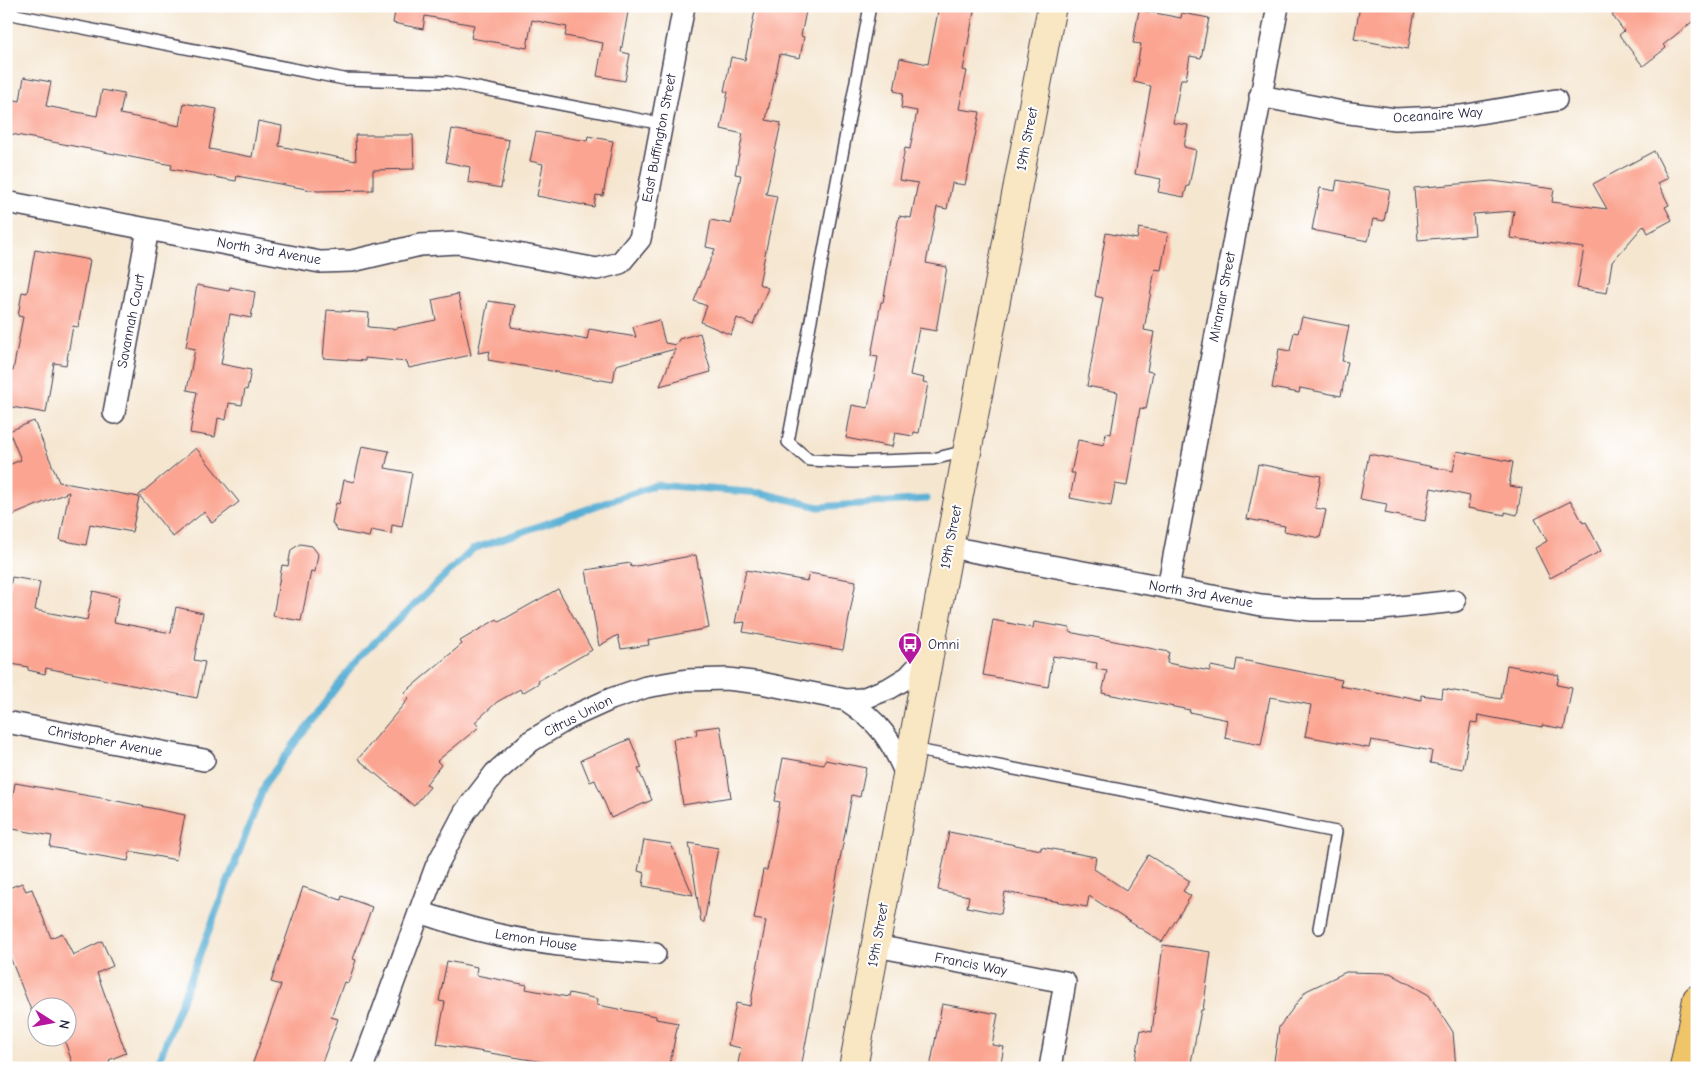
<svg xmlns="http://www.w3.org/2000/svg" width="1703" height="1074" font-family="'Comic Neue',sans-serif">
  <style>
    .lines { fill: none; stroke-linecap: round; stroke-linejoin: round }
    .stream { stroke: #58afd4; stroke-width: 7 }
    .building { fill: #fba491 }
    .service-casing { stroke: #423f51; stroke-width: 14 }
    .minor-casing { stroke: #423f51; stroke-width: 24 }
    .secondary-casing { stroke: #423f51; stroke-width: 30 }
    .motorway-casing { stroke: #423f51; stroke-width: 30 }
    .service { stroke: #fff; stroke-width: 11 }
    .minor { stroke: #fff; stroke-width: 21 }
    .secondary { stroke: #f9e7c3; stroke-width: 28 }
    .motorway { stroke: #f0c469; stroke-width: 28 }
    .labels { text-anchor: middle; dominant-baseline: central; stroke-width: 4; stroke-linejoin: round; paint-order: stroke }
    .street-label { font-size: 14px; fill: #22223b; stroke: #fff }
    .poi-label { font-size: 14px; fill: #22223b; stroke: #fff; text-anchor: start }
  </style>
  <rect width="100%" height="100%" fill="#fff"/>
  <filter id="ink" filterUnits="userSpaceOnUse"><feTurbulence type="fractalNoise" baseFrequency=".02" numOctaves="2"/><feDisplacementMap in="SourceGraphic" scale="10" xChannelSelector="R" yChannelSelector="G"/><feConvolveMatrix kernelMatrix="1 2 1 2 8 2 1 2 1" color-interpolation-filters="sRGB"/></filter>
  <filter id="wash" filterUnits="userSpaceOnUse"><feTurbulence type="fractalNoise" baseFrequency=".0096" numOctaves="4" result="noise"/><feDisplacementMap in="SourceGraphic" scale="20" xChannelSelector="R" yChannelSelector="G"/><feGaussianBlur stdDeviation="1.12" result="paint"/><feColorMatrix in="noise" values="0 0 0 0 0 0 0 0 0 0 0 0 0 0 0 0 0 1.4 0 .05"/><feComposite in="paint" operator="in"/></filter>
  <g filter="url(#wash)">
    <rect width="100%" height="100%" fill="#f5e6d0"/>
    <g class="lines">
      <path class="stream" d="M156 1068 266 782 359 657 473 549 656 485 762 493 819 507 927 499"/>
    </g>
    <g id="blocks">
      <path class="building" d="M396 6H498L506 8V6H629L621 52 630 54 625 81 597 76 603 43 565 36 567 27 532 20 527 48 471 38 474 25 425 16 423 29 393 23Z
        M756 6H807L801 36 804 37 800 58 780 54 766 120 781 123 766 194 777 196 759 284 768 288 753 325 737 318 731 335 701 322 707 306 694 301 715 249 706 247 711 220 731 224 741 175 735 174 743 134 721 129 728 92 724 91 731 57 745 60Z
        M939 6H975L963 70 967 71 959 109 980 112 965 185 952 183 947 209 937 207 926 263 947 267 936 331 919 328 910 375 924 378 923 382 928 383 919 433 914 432 913 436 895 433 892 447 846 438 852 405 868 408 878 357 871 356 881 302H883L899 216 911 218 918 183 899 180 905 148 910 149 917 111 901 108 903 93 894 91 900 58 928 64Z
        M1360 6H1416L1408 49 1354 39Z
        M1624 6H1688L1697 18 1663 45 1666 48 1643 66 1619 35 1624 31 1612 15Z
        M1139 10 1181 18 1182 13 1209 18 1201 58 1190 56 1186 79H1181L1173 123 1188 125 1184 147 1196 150 1189 186H1187L1184 197 1158 192 1161 179 1135 174 1151 86 1134 82 1141 44 1133 43Z
        M24 77 51 82 46 106 97 116 102 90 124 94 120 114 180 126 184 103 217 109 209 149 252 157 258 121 282 126 279 146 356 161 355 135H413L414 169 373 170V190L317 191 237 176 236 181 171 169 172 165 6 133V98L20 101Z
        M452 129 509 140 501 188 468 182 470 167 446 162Z
        M536 132 587 141 588 136 613 141 603 196 596 195 594 207 537 196 543 164 530 161Z
        M1654 151 1668 178 1658 183 1669 205 1665 207 1672 220 1648 233 1644 225 1612 262 1607 293 1577 288 1584 248 1510 238 1514 211 1473 214 1475 235 1418 240 1414 188 1492 181 1554 189 1552 202 1607 209 1593 184Z
        M1337 180 1390 190 1384 221 1373 219 1368 241 1312 230 1320 188 1335 191Z
        M1139 228 1168 233 1161 270 1155 269 1144 330 1154 332 1147 371 1153 372 1146 409 1140 408 1127 486 1115 484 1111 506 1070 498 1075 473H1071L1078 440 1104 445 1106 433 1111 434 1118 392 1087 386 1103 298 1095 296 1106 233 1137 239Z
        M35 250 90 260 78 327 73 326 66 365 54 363 46 413 6 406V369L13 371 23 317 18 316 22 292 27 293Z
        M197 285 229 291 230 287 255 292 251 318 230 314 221 364 251 370 247 390 245 389 242 405 229 403 226 420 218 418 215 437 190 433 197 392 187 390 195 349 186 347Z
        M458 294 471 355 409 368 407 362 365 358V361L323 358 327 310 369 313 368 327 392 329 436 320 432 300Z
        M488 301 515 305 511 327 561 336V335L587 340 589 329 636 337 633 327 659 320 665 343 676 345 679 339 700 333 711 372 660 386 675 349 616 365 613 382 488 360 490 351 478 353Z
        M1302 317 1349 326 1342 361 1348 362 1341 396 1300 388 1299 393 1272 388 1279 349 1290 351 1294 332 1298 333Z
        M34 421 59 482 139 497 132 532 90 524 86 545 60 540 69 492 6 518V466L21 460 9 431Z
        M362 446 389 451 385 468 412 473 402 527 392 525 391 534 371 530 369 537 338 531 332 523 336 503 339 504 344 480 354 482Z
        M196 448 239 502 212 523 204 512 173 537 139 495Z
        M1457 451 1513 462 1509 486 1522 488 1517 515 1505 512V515L1468 508 1470 496 1431 488 1425 521 1385 513 1387 504 1360 499 1369 454 1453 471Z
        M1258 464 1321 476 1315 508 1326 510 1320 538 1284 531 1285 526 1247 519Z
        M1571 501 1583 523 1586 522 1601 551 1550 578 1535 548 1547 541 1535 519Z
        M300 544 312 546 318 554 315 572 311 571 301 621 273 616 282 565 288 566 291 550Z
        M696 555 709 628 648 640 649 645 621 649 618 635 599 646 586 570 630 563 631 567Z
        M746 570 807 581 809 573 856 581 843 650 743 632 745 622 735 623Z
        M12 577 40 582 35 610 87 620 93 591 119 597 114 622 171 633 176 607 203 613 194 660 205 662 197 698 46 668 45 674 28 670V667L6 663V605Z
        M558 589 592 650 538 681 539 683 522 693 520 689 497 702 475 722 479 727 437 761 441 765 426 784 430 787 414 806 358 759 409 698 404 693 462 644 460 641 497 619 499 622Z
        M993 620 1033 628 1034 622 1070 628 1069 632 1169 652 1167 663 1210 671 1211 666 1235 671 1237 659 1342 680 1340 686 1403 698V696L1421 700V695L1442 698 1443 689 1501 699 1507 665 1559 675 1557 685 1572 688 1564 729 1542 725V727L1478 715 1477 723 1471 722 1463 769 1430 763 1432 751 1371 740 1369 748 1305 736 1311 705 1270 697 1261 745 1225 738 1228 720 1189 712 1190 710 1102 693 1107 671 1096 669 1097 663 1053 656 1048 687 983 675Z
        M720 726 731 797 683 805 673 739 697 735 696 729Z
        M630 739 642 768 638 769 652 800 611 818 595 780 590 782 581 760Z
        M783 758 824 765 825 760 866 768 860 797 852 795 801 1068H737L741 1048 728 1045 736 1003 750 1006 766 921 754 919 763 870H767L780 802 775 801Z
        M15 783 107 799 185 815 176 860 130 851 128 861 50 847 52 836 7 828Z
        M949 832 1041 850V847L1096 857 1094 869 1126 890 1148 855 1190 881 1183 891 1191 896 1162 942 1089 896 1087 907 1005 892 1001 914 967 907 969 896 938 890Z
        M644 840 671 844 693 895 643 886 645 873 638 871Z
        M689 843 718 848 704 922H701Z
        M22 883 26 891 32 889 51 938 62 933 73 955 102 941 113 966 97 973 126 1053 109 1060 110 1064 100 1068H74L63 1036H68V1006H38V1013L33 1015 6 947V889Z
        M303 887 341 900 342 896 372 907 353 959 356 960 348 983 344 982 331 1017 338 1019 320 1068H251L281 985 271 982Z
        M1163 945 1211 952 1203 1010H1201L1190 1068H1134L1141 1030 1152 1032Z
        M447 961 477 967 476 975 527 985 526 989 568 997 569 993 598 999 597 1005 656 1016V1019L678 1023 669 1068H560L561 1065 437 1044 445 1002 439 1001Z
        M1346 972 1390 973 1429 995 1453 1032 1456 1068H1273L1279 1027 1306 991Z
        M942 1004 998 1014 992 1045 1004 1047 1000 1068H930Z"/>
    </g>
  </g>
  <g filter="url(#ink)">
    <use href="#blocks" fill-opacity="0" stroke="#423f51" stroke-width="1"/>
    <g class="lines">
      <g class="service-casing">
        <path id="service" d="M870 6 788 442 809 460 853 462 933 459 966 451
          M6 13 344 79 447 82 662 124
          M912 749 1336 832 1319 928"/>
      </g>
      <g class="minor-casing">
        <path id="minor" d="M1260 96 1342 112 1395 119 1461 116 1556 100
          M6 202 320 262 352 261 420 245 458 243 597 269 620 263 640 239 684 6
          M114 413 148 229
          M949 547 1261 605 1312 610H1373L1455 601
          M1168 588 1278 6
          M846 700C880 722 892 741 907 777
          M6 722 204 760
          M419 912C439 918 458 925 478 930 535 945 596 949 655 954
          M876 946 1065 982 1050 1068
          M362 1068 436 867 465 812 495 773 531 741 569 718 611 699 646 687 687 680 727 679 761 683 846 700 862 699 890 688 908 677 930 653"/>
      </g>
      <g class="secondary-casing">
        <path id="secondary" d="M853 1068 949 547 1052 6"/>
      </g>
      <g class="motorway-casing">
        <path id="motorway" d="M1684 1068 1697 999"/>
      </g>
      <use href="#service" class="service"/>
      <use href="#minor" class="minor"/>
      <use href="#secondary" class="secondary"/>
      <use href="#motorway" class="motorway"/>
    </g>
  </g>
  <defs>
    <g id="bus-pin" transform="scale(1.25)"><path d="M0 17L-7.5 6A9.5 9.5 0 1 1 7.5 6Z" fill="#b5179e" stroke="#fff"/><path d="M-5-6H5V4H4V6H2V4H-2V6H-4V4H-5ZM-3.5-4V0h7V-4ZM-3.5 1.2v1.5H-2V1.2ZM2 1.2v1.5H3.5V1.2Z" fill="#fff"/></g>
  </defs>
  <g fill-rule="evenodd">
    <use href="#bus-pin" x="910" y="644"/>
  </g>
  <g class="labels">
    <g class="street-label">
      <text transform="translate(1438 115) rotate(-4)">Oceanaire Way</text>
      <text transform="translate(659 138) rotate(-79)">East Buffington Street</text>
      <text transform="translate(1027 139) rotate(-79)">19th Street</text>
      <text transform="translate(269 251) rotate(10)">North 3rd Avenue</text>
      <text transform="translate(1222 297) rotate(-79)">Miramar Street</text>
      <text transform="translate(131 321) rotate(-79)">Savannah Court</text>
      <text transform="translate(951 537) rotate(-79)">19th Street</text>
      <text transform="translate(1201 594) rotate(10)">North 3rd Avenue</text>
      <text transform="translate(578 716) rotate(-27)">Citrus Union</text>
      <text transform="translate(105 741) rotate(11)">Christopher Avenue</text>
      <text transform="translate(878 935) rotate(-80)">19th Street</text>
      <text transform="translate(536 940) rotate(9)">Lemon House</text>
      <text transform="translate(971 964) rotate(11)">Francis Way</text>
    </g>
    <g class="poi-label">
      <text x="928" y="644">Omni</text>
    </g>
  </g>
  <rect width="1703" height="1074" fill="none" stroke="#fff" stroke-width="25"/>
  <g transform="translate(52 1022) rotate(101)"><circle r="24" fill="#ffffff" stroke="#a7a7b1"/>
  <path d="M0-4L9 19L0 12L-9 19Z" fill="#b5179e"/>
  <text y="-8" font-size="14" font-weight="bold" text-anchor="middle" fill="#22223b">N</text>
  </g>
</svg>
